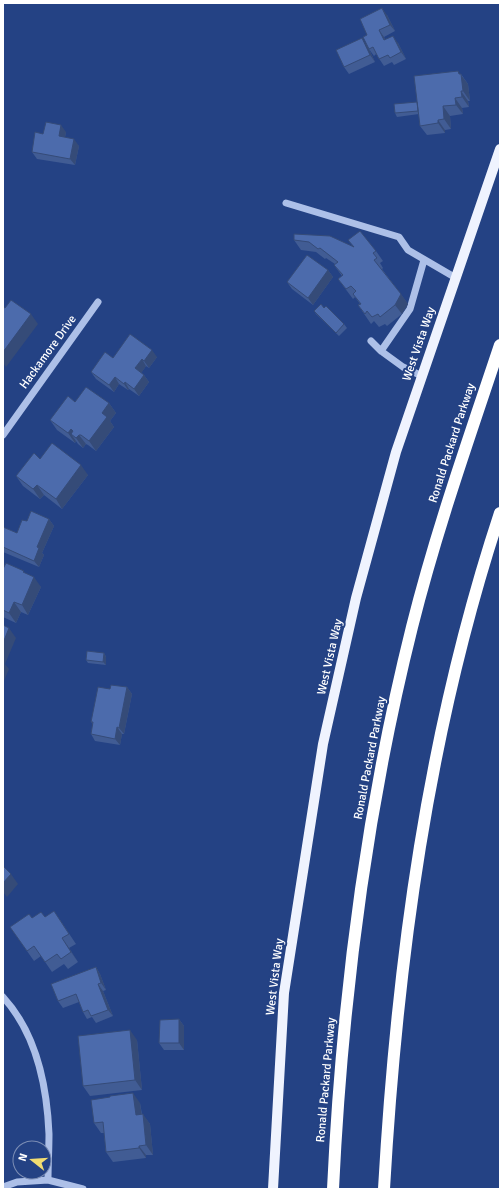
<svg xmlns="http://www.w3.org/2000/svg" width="503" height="1192" font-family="Signika,sans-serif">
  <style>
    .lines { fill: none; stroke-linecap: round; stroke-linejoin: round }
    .minor { stroke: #adc0e8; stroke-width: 7 }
    .major { stroke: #eff3fe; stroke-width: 10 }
    .highway { stroke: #fff; stroke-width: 12 }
    .wall { fill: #415c94 }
    .shaded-wall { fill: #354b78 }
    .building { fill: #4c6bac; stroke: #354b78 }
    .labels { text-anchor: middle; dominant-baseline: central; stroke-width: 4; stroke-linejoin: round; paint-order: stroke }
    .street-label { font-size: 12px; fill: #fff; stroke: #244284 }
  </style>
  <rect width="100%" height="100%" fill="#244284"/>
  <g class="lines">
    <path class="minor" d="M286 203 399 237 408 250 456 278
      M371 341 381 351 410 309 424 260
      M381 351 403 367 422 376
      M3 435 98 302
      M3 997C36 1033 47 1086 49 1134 49 1149 48 1165 48 1180
      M3 1187 17 1182 48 1180 83 1189"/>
    <path class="major" d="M273 1189 284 993 323 744 356 598 396 452 500 149"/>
    <path class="highway" d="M333 1189C342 999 366 811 412 627 436 531 469 438 500 345
      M384 1189C397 961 428 731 500 513"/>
  </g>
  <path class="wall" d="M387 15 395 31 384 37 385 39 398 43 406 59 394 65 392 62 384 66 376 54 374 56 369 49 375 62 349 74 344 67 366 44 367 35Z
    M461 74 468 84 470 101H468L469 107 462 108 463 114 450 116 451 129 445 130V133L427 135 420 126 419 114 397 117 395 113 417 102Z
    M66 132 65 137 79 146 75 165 37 159 32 152 43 134Z
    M294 240 353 246 348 240 376 251 383 261 380 263 383 268 382 269 408 304 402 314 387 326 385 324 379 327 374 321 371 324 358 305 360 304 355 297 353 299 338 279 342 276 334 265 335 264 326 258 325 259 316 252 301 250Z
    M328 270 333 277 313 305 292 289 287 282Z
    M324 308 344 324 347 328 339 336 316 314 314 311Z
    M157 357 149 368 146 366 141 373 144 375 149 382 139 396 129 389 128 390 119 384 114 392 96 379 91 372 113 358Z
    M75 402 109 403 116 413 110 421 114 427 96 451 88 445 86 444 83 448 78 444 76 441 75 443 57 430 50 420Z
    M40 459 88 475 62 509 44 495 40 499 23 486 16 476Z
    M49 519 54 526 42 553 44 555 39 567 3 552V527L17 533 27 521Z
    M3 569 26 574 41 587 28 615 21 612 16 623 3 617Z
    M104 653 106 657V665L88 663 86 660Z
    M127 687 132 694 124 734H122L120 745 95 741 91 734 93 724 91 722 110 689Z
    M45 917 60 920 76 944 69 948 78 962 68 969 64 964 52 972 41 956 34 961 10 927 32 918Z
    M96 967 100 974 106 990 103 991 113 1016 96 1023 92 1017 87 1019 83 1012 79 1002 63 1008 58 1001Z
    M179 1019 184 1026V1050H164L159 1043Z
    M137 1040 142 1090 90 1096 83 1086Z
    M140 1103 142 1114 150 1124 153 1155H146V1158L113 1162 106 1152 104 1133H101L94 1123Z"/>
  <path class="shaded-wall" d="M382 8 387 15 395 31 390 25Z
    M379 30 384 37 389 47 384 40Z
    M393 36 398 43 406 59 401 52Z
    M362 38 367 45 375 62 370 55Z
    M458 71 468 84 470 101 463 91 459 74Z
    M461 91 468 101 469 107 462 97Z
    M455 98 462 108 463 114 456 105Z
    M443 106 450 116 451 129 444 119Z
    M438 120 445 130V133L438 123Z
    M61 125 66 132 64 143 59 136Z
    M74 139 79 146 75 165 70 159Z
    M328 270 333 277 313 305 308 298Z
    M401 294 408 304 402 314 395 305Z
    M31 314 38 324 6 367 3 363V352Z
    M152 350 157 357 149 368 144 361Z
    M142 359 146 366 140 375 135 368Z
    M144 375 149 382 139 396 134 389Z
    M115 377 119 384 114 392 109 385Z
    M125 382 129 389 128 390 124 384Z
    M109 403 116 413 110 421 114 427 96 451 89 441 102 413Z
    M71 429 77 437 79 435 86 444 83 448 76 438 71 434 76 441 75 443 68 433Z
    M81 465 88 475 62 509 56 499Z
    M37 485 44 495 40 499 33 489Z
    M49 519 54 526 42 553 44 555 39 567 34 561 37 547Z
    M34 577 41 587 28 615 22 605Z
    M14 602 21 612 16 623 9 613Z
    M9 628 16 638 5 664 9 669 4 681 3 680V643Z
    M104 653 106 657V665L103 662Z
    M127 687 132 694 124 734 119 728Z
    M117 727 122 734 120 745 115 739Z
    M11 874 18 884 7 897 3 892V883Z
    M62 938 69 948 78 962 71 952Z
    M96 967 100 974 106 990 101 983Z
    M98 984 103 991 113 1016 108 1010Z
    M179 1019 184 1026V1050L179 1043Z
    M130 1030 137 1040 142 1090 135 1080Z
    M133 1093 140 1103 143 1125 136 1115Z
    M143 1114 150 1124 153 1155 146 1145Z
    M139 1146 146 1155V1158L139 1148Z"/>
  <path class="building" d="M382 8 390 25 379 30 384 40 393 36 401 52 390 58 388 55 379 59 373 47 369 49 363 37 367 35 360 19Z
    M362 38 370 55 344 67 336 50Z
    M458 71 459 74H461L463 91H461L462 97 455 98 456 105 443 106 444 119 438 120V123L420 126 414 76Z
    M417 102 418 111 395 113 394 104Z
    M46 122 61 125 59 136 74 139 70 159 32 152 35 132 43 134Z
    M360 231 376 251 373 253 377 258 374 260 401 294 395 305 380 317 378 314 372 317 367 311 365 314 358 305 361 304 353 294 356 291 351 286 346 289 338 279 343 275 334 265 338 262 320 248 318 249 309 242 294 240V234L330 236 354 247 348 240Z
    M307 255 328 270 308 298 287 282Z
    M11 300 31 314 3 352V307L5 308Z
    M321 304 324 308 326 306 344 324 336 333 314 311Z
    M130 334 152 350 144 361 142 359 135 368 144 375 134 389 125 382 124 384 115 377 109 385 91 372 105 352 113 358Z
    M86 387 109 403 102 413 107 417 89 441 81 435H79L76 438 71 434 73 431 71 429 68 433 50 420 68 396 75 402Z
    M52 443 81 465 56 499 37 485 33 489 16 476 34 453 40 459Z
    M31 511 49 519 37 547 39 548 34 561 3 547V527L17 533 22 520 27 521Z
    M6 563 24 571 23 572 34 577 22 605 14 602 9 613 3 610V569Z
    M3 625 9 628 3 643Z
    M87 651 104 653 103 662 86 660Z
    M111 685 127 687 119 728 117 727 115 739 91 734 93 722H91L98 687 110 689Z
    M3 866 11 874 3 883Z
    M54 911 69 934 62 938 71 952 61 959 57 954 45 962 34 946 27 951 10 927 29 914 32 918 41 912 45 917Z
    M96 967 101 983 98 984 108 1010 91 1016 88 1010 83 1012 76 994 58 1001 51 984Z
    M179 1019V1043H159L160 1020Z
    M130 1030 135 1080 83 1086 78 1036Z
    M133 1093 136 1115 143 1114 146 1145 139 1146V1148L106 1152 103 1122 94 1123 91 1100 110 1097V1096Z"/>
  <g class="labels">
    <g class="street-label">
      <text transform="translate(419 344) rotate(-71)">West Vista Way</text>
      <text transform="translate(48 352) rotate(-54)">Hackamore Drive</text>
      <text transform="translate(452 443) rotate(-72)">Ronald Packard Parkway</text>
      <text transform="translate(330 657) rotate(-77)">West Vista Way</text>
      <text transform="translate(370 758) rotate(-79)">Ronald Packard Parkway</text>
      <text transform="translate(275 977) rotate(-83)">West Vista Way</text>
      <text transform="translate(326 1080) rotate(-85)">Ronald Packard Parkway</text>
    </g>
  </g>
  <rect width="503" height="1192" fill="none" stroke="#ffffff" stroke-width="8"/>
  <g transform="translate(32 1160) rotate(287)"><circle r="19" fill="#244284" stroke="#7c8eb5"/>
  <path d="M0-3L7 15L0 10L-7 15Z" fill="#f2dd71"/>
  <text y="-6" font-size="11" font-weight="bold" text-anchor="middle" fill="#ffffff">N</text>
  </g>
</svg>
